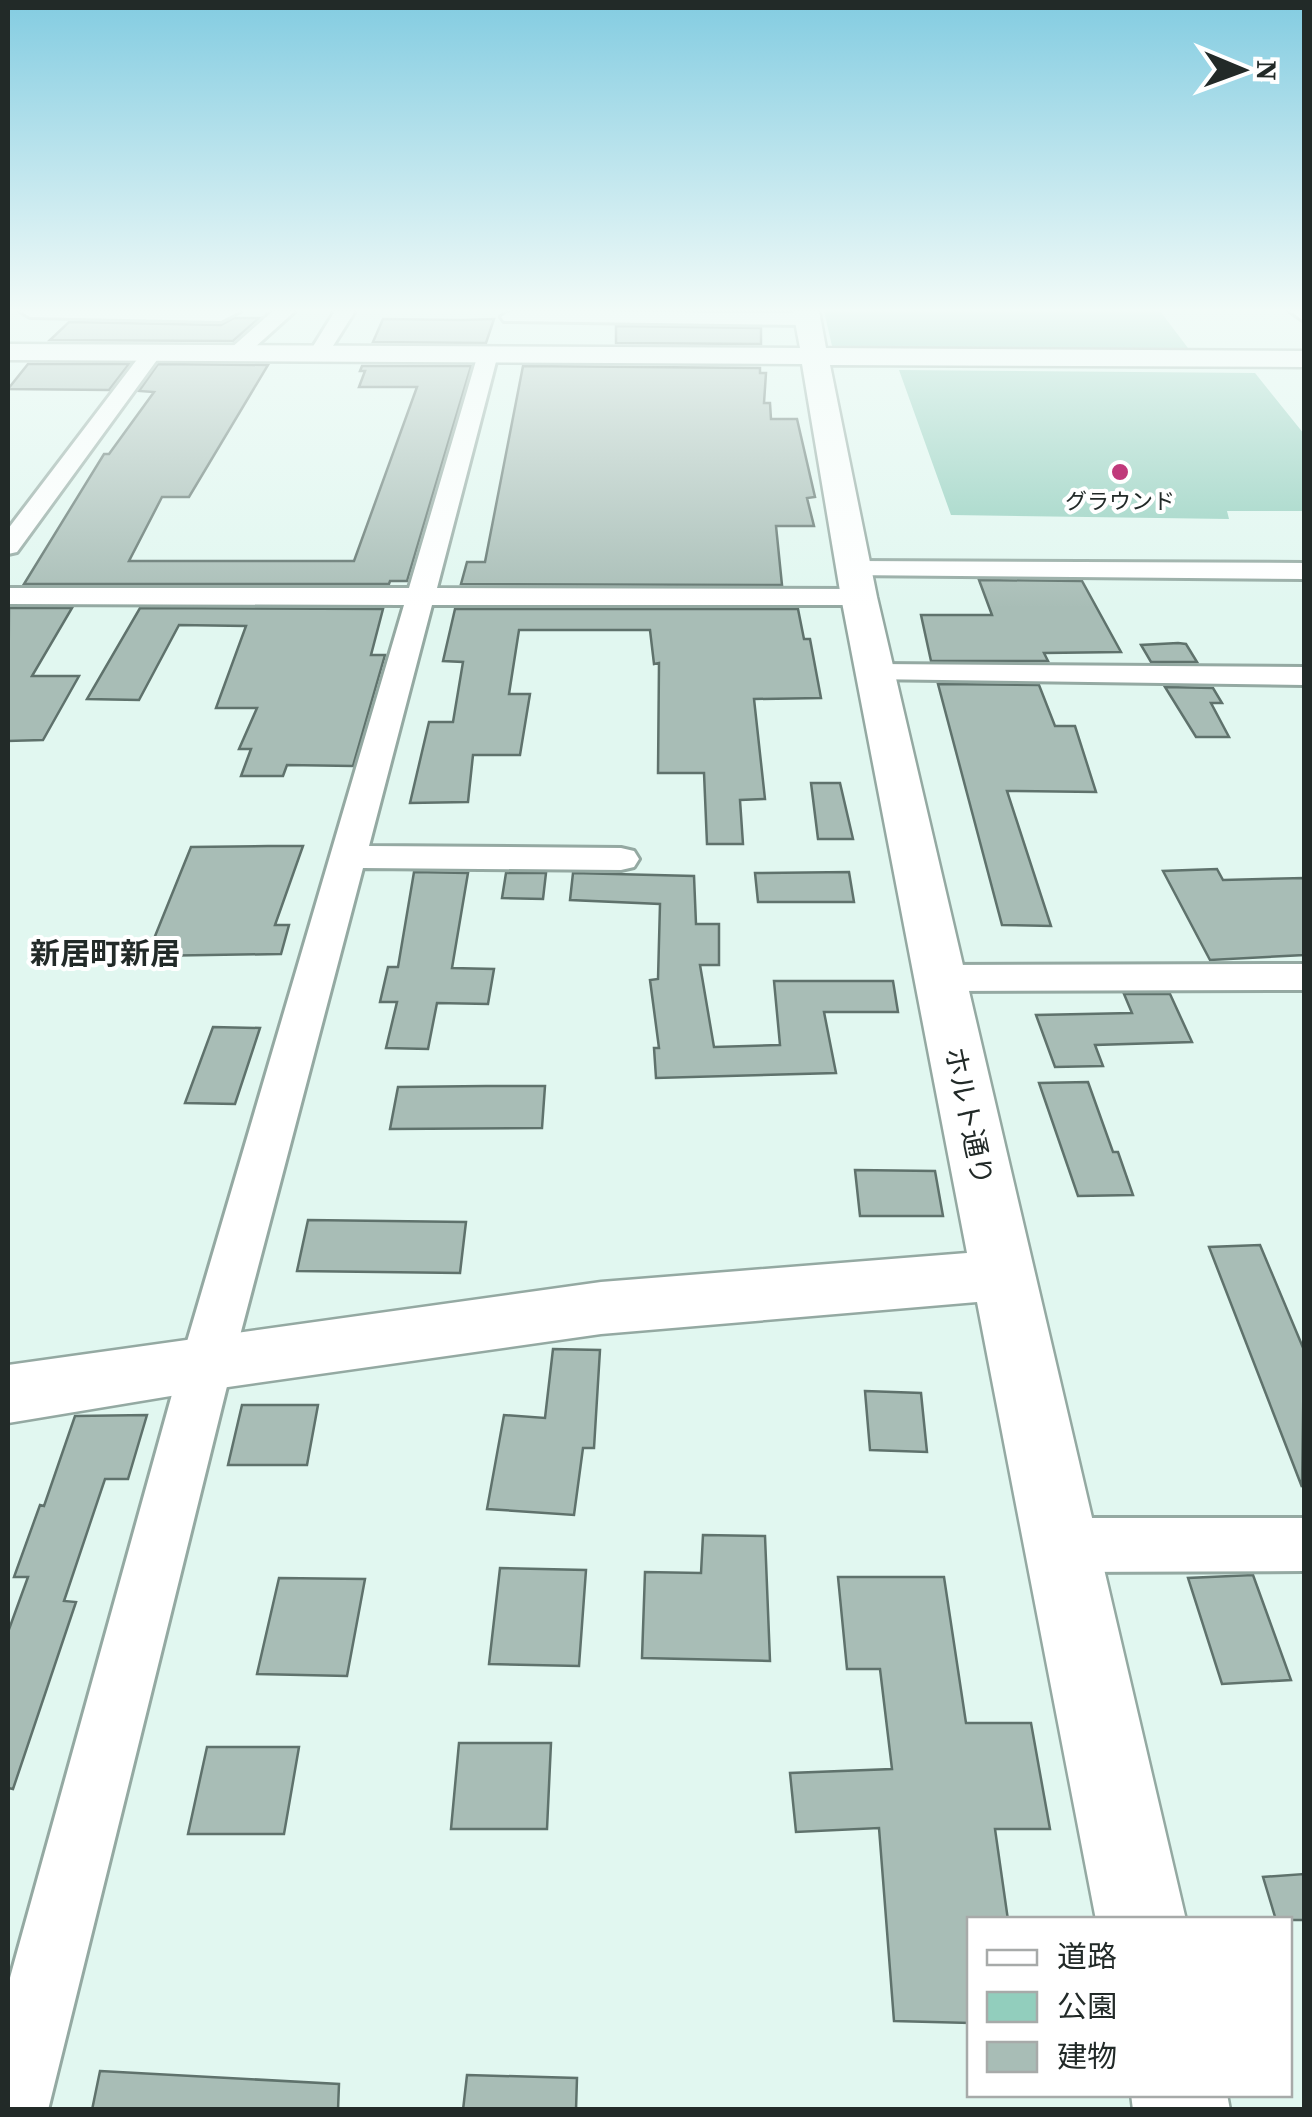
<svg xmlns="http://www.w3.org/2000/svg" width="1312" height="2117" font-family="'Source Serif 4','Noto Sans JP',serif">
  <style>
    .green { fill: #92cebd }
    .building { fill: #a8bdb6; stroke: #5f726c; stroke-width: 2.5 }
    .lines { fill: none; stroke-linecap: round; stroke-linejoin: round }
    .street-casing { stroke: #94a9a2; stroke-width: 6 }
    .secondary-casing { stroke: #94a9a2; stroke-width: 5 }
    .street { fill: #fff; fill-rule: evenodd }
    .secondary { fill: #fff; fill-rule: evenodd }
    .poi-dot { fill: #c03a7b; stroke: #fff; stroke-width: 4 }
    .labels { text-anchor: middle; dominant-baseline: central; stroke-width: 8; stroke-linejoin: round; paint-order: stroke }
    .far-poi-label { font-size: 22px; fill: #222a28; stroke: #fff }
    .street-label { font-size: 28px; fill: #222a28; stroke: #fff }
    .neighbourhood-label { font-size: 30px; font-weight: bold; fill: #222a28; stroke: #fff }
  </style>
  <rect width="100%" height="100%" fill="#e1f7f0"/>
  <path class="green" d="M824 311H1160L1191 352 851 351 832 346Z
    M899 370 1255 373 1304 434V511H1227L1229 519 951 515Z"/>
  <path class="building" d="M234 318H259L233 341 50 340 69 322 221 325Z
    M383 319 462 320 494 319 486 343 373 342Z
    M616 326 761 328V344L616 343Z
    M28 364H129L109 390 8 389Z
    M158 364 268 365 189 497H162L129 561H354L417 387H359L365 371H360L362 366H471L407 581H390L389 584H24L104 454H109L154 392 139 391Z
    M523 366 760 368V373H766L764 403H770L771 419H797L815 497 807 498 814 526H776L782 585 461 584 467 562H485Z
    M979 580 1082 581 1121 652 1044 653 1048 661H931L921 615H992Z
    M9 608H72L32 676H79L43 740 8 741Z
    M140 608 383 609 371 655H385L353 766 287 765 283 776H241L251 749H239L257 708H216L246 626 179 625 139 700 87 699Z
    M455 609H798L804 639H810L821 698 754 699 765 799 740 800 743 844H707L704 773H658L659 663 654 664 650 630H519L509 694H530L520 755H473L468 802 410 803 429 722H453L463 662 443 661Z
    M1178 643 1186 644 1197 662H1151L1141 645Z
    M938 684 1039 685 1055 726H1075L1096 792 1007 791 1051 926 1002 925Z
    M1165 687 1213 688 1222 703H1211L1229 737H1196Z
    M811 783H840L853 839H818Z
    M268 846H303L275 925H289L281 954 147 956 191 847Z
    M1217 869 1223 880 1304 878V955L1210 960 1163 871Z
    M414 872 468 873 452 968 494 969 488 1004 437 1003 428 1049 386 1048 397 1002H380L388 967H398Z
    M849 872 854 902H758L755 873Z
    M506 873H546L543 899 502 898Z
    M573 873 694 876 696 924H719V965H700L714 1047 780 1045 774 981H893L898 1012H824L836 1073 656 1078 654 1048H659L650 980 658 979 660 904 570 900Z
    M1124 994H1170L1192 1042 1095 1045 1103 1066 1055 1067 1036 1015 1132 1013Z
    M213 1027 260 1028 235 1104 185 1103Z
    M1088 1082 1113 1152H1118L1133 1195 1078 1196 1039 1083Z
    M486 1086H545L542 1128 390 1129 398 1087Z
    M855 1170 935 1171 943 1216H860Z
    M308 1220 466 1222 460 1273 297 1271Z
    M1260 1245 1304 1350 1302 1487 1209 1247Z
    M553 1349 600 1350 594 1448H583L574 1515 487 1509 504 1415 545 1418Z
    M865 1391 921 1393 927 1452 870 1450Z
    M242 1405H318L307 1465H228Z
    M147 1415 128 1479H105L64 1601 76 1602 13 1789 8 1788V1632L28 1577H14L40 1505 44 1506 75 1416Z
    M703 1535 765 1536 770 1661 642 1658 645 1572 701 1573Z
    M500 1568 586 1570 579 1666 489 1664Z
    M1253 1575 1291 1680 1222 1684 1188 1578Z
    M838 1577H944L966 1723H1031L1050 1829H995L1008 1920H970V2023L894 2021 879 1828 796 1832 790 1773 892 1769 880 1669H847Z
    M279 1578 365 1579 347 1676 257 1674Z
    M459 1743H551L547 1829H451Z
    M207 1747H299L284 1834H188Z
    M1304 1874V1920H1276L1263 1877Z
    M100 2071 339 2084 338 2110H92Z
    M467 2075 577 2078 576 2110H463Z"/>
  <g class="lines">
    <g class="street-casing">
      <path id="street" d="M20 311H240L221 321 30 317Z
        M273 311H295L244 357H230L227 353 230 349Z
        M335 311H355L326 357H312L309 353Z
        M511 311 807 313 817 319 807 325 504 321 501 317Z
        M1290 311H1304V321Z
        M152 347 162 353 17 552 8 554V529L145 349Z
        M488 348 498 354 437 588 859 589 869 591 873 597 869 603 859 605H432L369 846 621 848 634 851 639 859 634 867 621 870 363 868 233 1362 48 2110H8V1985L181 1362 404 605 8 604V588H409L478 354Z
        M855 561 1304 563V579L845 575 841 569Z
        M877 664 1304 667V685L866 679 862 673 866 667Z
        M1304 964V990L939 991 925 987 919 978 925 969 939 965Z
        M1060 1518H1304V1571L1060 1572 1040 1564 1031 1545 1040 1526Z"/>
    </g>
    <g class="secondary-casing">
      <path id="secondary" d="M793 311H819L826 348 1304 351V367L830 365 877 597 1186 1920H1096L977 1302 601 1334 207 1390 8 1423V1365L601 1282 967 1253 841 597 802 364 8 360V344L800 348Z
        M1131 2094H1227L1230 2110H1133Z"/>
    </g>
    <use href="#street" class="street"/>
    <use href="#secondary" class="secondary"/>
  </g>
  <linearGradient id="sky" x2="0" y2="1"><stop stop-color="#83cce1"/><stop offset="0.51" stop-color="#f2fbf8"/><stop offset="1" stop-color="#f2fbf8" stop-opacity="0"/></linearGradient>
  <rect width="1312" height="608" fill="url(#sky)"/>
  <circle class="poi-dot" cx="1120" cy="472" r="10"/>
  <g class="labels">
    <g class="far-poi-label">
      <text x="1120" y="501">グラウンド</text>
    </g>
    <g class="street-label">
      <text transform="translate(969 1116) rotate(78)">ホルト通り</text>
    </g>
    <g class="neighbourhood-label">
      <text x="105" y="953">新居町新居</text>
    </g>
  </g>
  <rect width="1312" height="2117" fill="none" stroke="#222a28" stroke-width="20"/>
  <rect x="967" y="1917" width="325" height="180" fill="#ffffff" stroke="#a7aaa9" stroke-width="2.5"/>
  <rect x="987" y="1950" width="50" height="15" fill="#ffffff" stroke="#a7aaa9" stroke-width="2.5"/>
  <text x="1057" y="1967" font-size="30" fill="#222a28">道路</text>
  <rect x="987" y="1992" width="50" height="30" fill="#92cebd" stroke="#a7aaa9" stroke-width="2.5"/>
  <text x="1057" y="2017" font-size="30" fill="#222a28">公園</text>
  <rect x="987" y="2042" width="50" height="30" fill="#a8bdb6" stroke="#a7aaa9" stroke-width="2.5"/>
  <text x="1057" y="2067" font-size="30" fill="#222a28">建物</text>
  <g transform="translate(1242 70) rotate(91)" stroke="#ffffff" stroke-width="8" paint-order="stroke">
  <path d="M0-8L18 38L0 25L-18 38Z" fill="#222a28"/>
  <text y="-15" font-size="28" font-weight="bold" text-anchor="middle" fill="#222a28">N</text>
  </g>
</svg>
